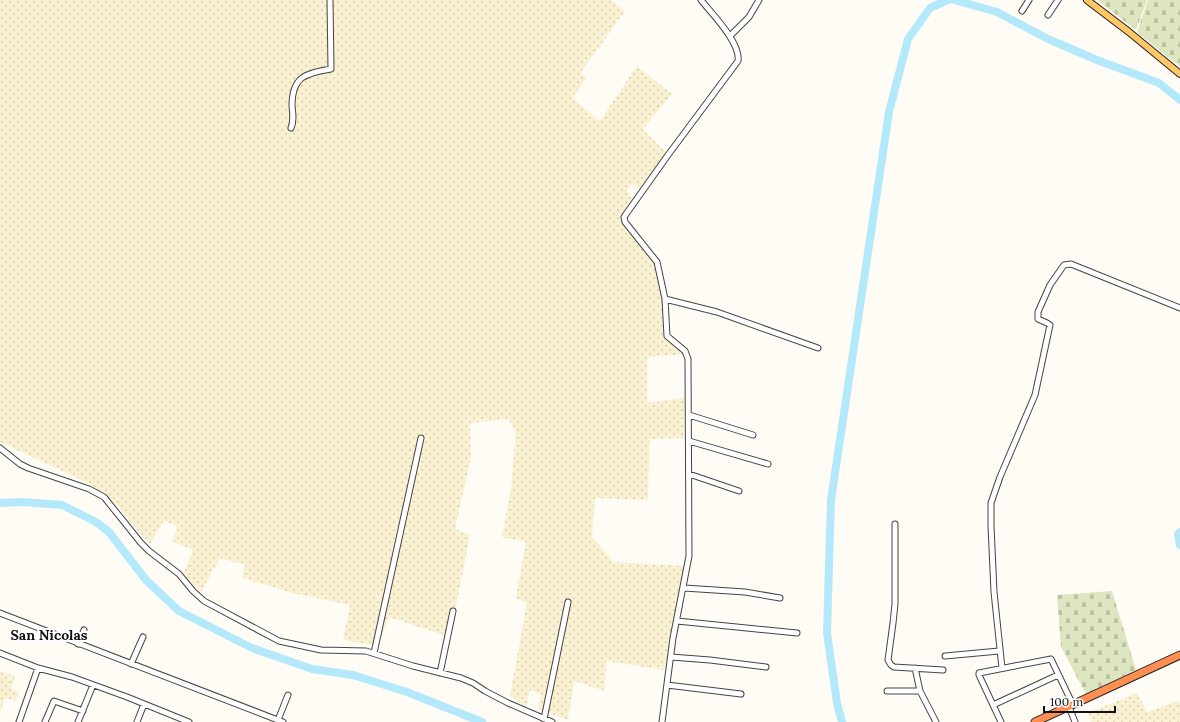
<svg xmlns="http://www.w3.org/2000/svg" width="1180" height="722" font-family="Lora,serif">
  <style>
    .farmland { fill: url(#farmland-dots) }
    .cemetery { fill: url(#cemetery-stones) }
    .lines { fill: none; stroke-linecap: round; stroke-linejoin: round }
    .river { stroke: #b4e9fc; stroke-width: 8 }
    .minor-casing { stroke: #444; stroke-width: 7 }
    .major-casing { stroke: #222; stroke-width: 8 }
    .highway-casing { stroke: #222; stroke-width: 9 }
    .minor { stroke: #fff; stroke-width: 5 }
    .major { stroke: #ffc865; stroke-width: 6 }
    .highway { stroke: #ff8e53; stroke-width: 7 }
    .labels { text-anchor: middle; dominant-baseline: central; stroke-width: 4; stroke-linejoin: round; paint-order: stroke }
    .quarter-label { font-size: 14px; font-weight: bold; fill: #111; stroke: #fff }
  </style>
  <defs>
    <pattern id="farmland-dots" width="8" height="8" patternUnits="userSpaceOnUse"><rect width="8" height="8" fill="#f9f1d1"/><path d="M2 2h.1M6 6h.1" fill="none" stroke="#d4ceb2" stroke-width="1.8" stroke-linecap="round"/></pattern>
    <pattern id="cemetery-stones" width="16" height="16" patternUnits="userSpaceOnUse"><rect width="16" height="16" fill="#dee5c1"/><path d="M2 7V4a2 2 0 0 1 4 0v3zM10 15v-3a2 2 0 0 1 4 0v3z" fill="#bdc3a5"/></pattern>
  </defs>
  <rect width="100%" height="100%" fill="#fffcf5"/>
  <path class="farmland" d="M0 0H611L625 11 581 72 587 78 572 98 600 121 637 66 672 94 643 129 666 152 640 189 633 183 627 191 632 198 624 213 623 222 658 262 666 287 663 332 669 340 685 354 647 357V403L685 398 684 438 650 439 648 500 595 498 592 537 614 562 685 566 664 670 606 661 605 691 574 681 568 720 538 709 541 694 530 690 526 708 510 695 527 603 516 598 526 542 502 537 511 488 516 432 508 419 470 423 471 457 455 529 470 535 450 637 389 617 378 646 343 640 350 605 292 593 242 578 245 565 220 558 201 592 184 573 193 550 172 541 178 527 164 520 150 544 130 522 118 506 90 484 0 442Z
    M0 671 15 676 11 689 19 692 16 701 5 698 0 713Z
    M1137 693 1147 712 1178 701 1180 705V722H1091L1088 713Z"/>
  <path class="cemetery" d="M1097 0H1147L1136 30Z
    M1148 0H1180V67L1137 32Z
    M1112 591 1136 670 1086 694 1061 647 1057 595Z"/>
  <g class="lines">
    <path class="river" d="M954 0 997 12 1048 39 1097 60 1159 83 1180 100
      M0 503 23 502 62 505 96 522 109 532 146 580 179 611 252 648 312 669 353 675 407 692 482 722
      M1180 532 1178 534 1180 545
      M842 722 837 703 827 633 831 500 889 112 908 39 930 8 948 0"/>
    <g class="minor-casing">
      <path id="minor" d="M1022 11 1029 0
        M1048 15 1058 0
        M730 36 749 17 759 0
        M291 128C294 121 293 114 292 106 292 77 305 73 331 69L330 0
        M665 299 717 312 818 348
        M689 415 753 435
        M689 441 768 464
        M0 448 20 464 28 468 89 489 104 497 141 543 149 551 179 574 193 591 204 601 279 641 321 650 366 651 413 666 461 678 473 683 485 691 508 703 552 722
        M689 474 739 491
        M895 524V604L893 623 888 660 891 665 894 667 943 670
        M684 588 745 592 780 598
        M0 613 283 722
        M677 621 797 633
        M78 644 84 630
        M0 653 38 668 72 677 127 697 189 722
        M374 653 421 438
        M945 656 999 651
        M671 657 710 660 766 667
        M131 664 143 637
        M915 668 920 691 936 722
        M1002 668 994 592 991 526V503L1000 477 1035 395 1050 325 1047 323 1038 319V312L1050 285 1064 265 1071 264 1180 308
        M440 673 453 611
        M667 685 741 694
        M887 691H920
        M993 705 1058 675
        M1069 707 1075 722
        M544 719 568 602
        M278 720 288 695
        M19 722 38 668
        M45 722 54 701 83 711
        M78 722 93 685
        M137 722 144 704
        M662 722 673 638 689 556 688 359 685 351 667 336 665 299 657 262 625 222 624 217 668 155 738 61C741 43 712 14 701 0
        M1001 722 979 675V673L1051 659 1073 705"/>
    </g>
    <g class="major-casing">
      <path id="major" d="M1087 0 1129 32 1180 74"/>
    </g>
    <g class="highway-casing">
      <path id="highway" d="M1035 722 1180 655"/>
    </g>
    <use href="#minor" class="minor"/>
    <use href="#major" class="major"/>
    <use href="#highway" class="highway"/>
  </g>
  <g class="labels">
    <g class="quarter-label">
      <text x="49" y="635">San Nicolas</text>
    </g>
  </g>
  <path d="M1044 706v6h71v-6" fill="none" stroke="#111111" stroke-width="2"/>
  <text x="1050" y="706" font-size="12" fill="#111111" stroke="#ffffff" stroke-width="3" paint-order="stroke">100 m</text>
</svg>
